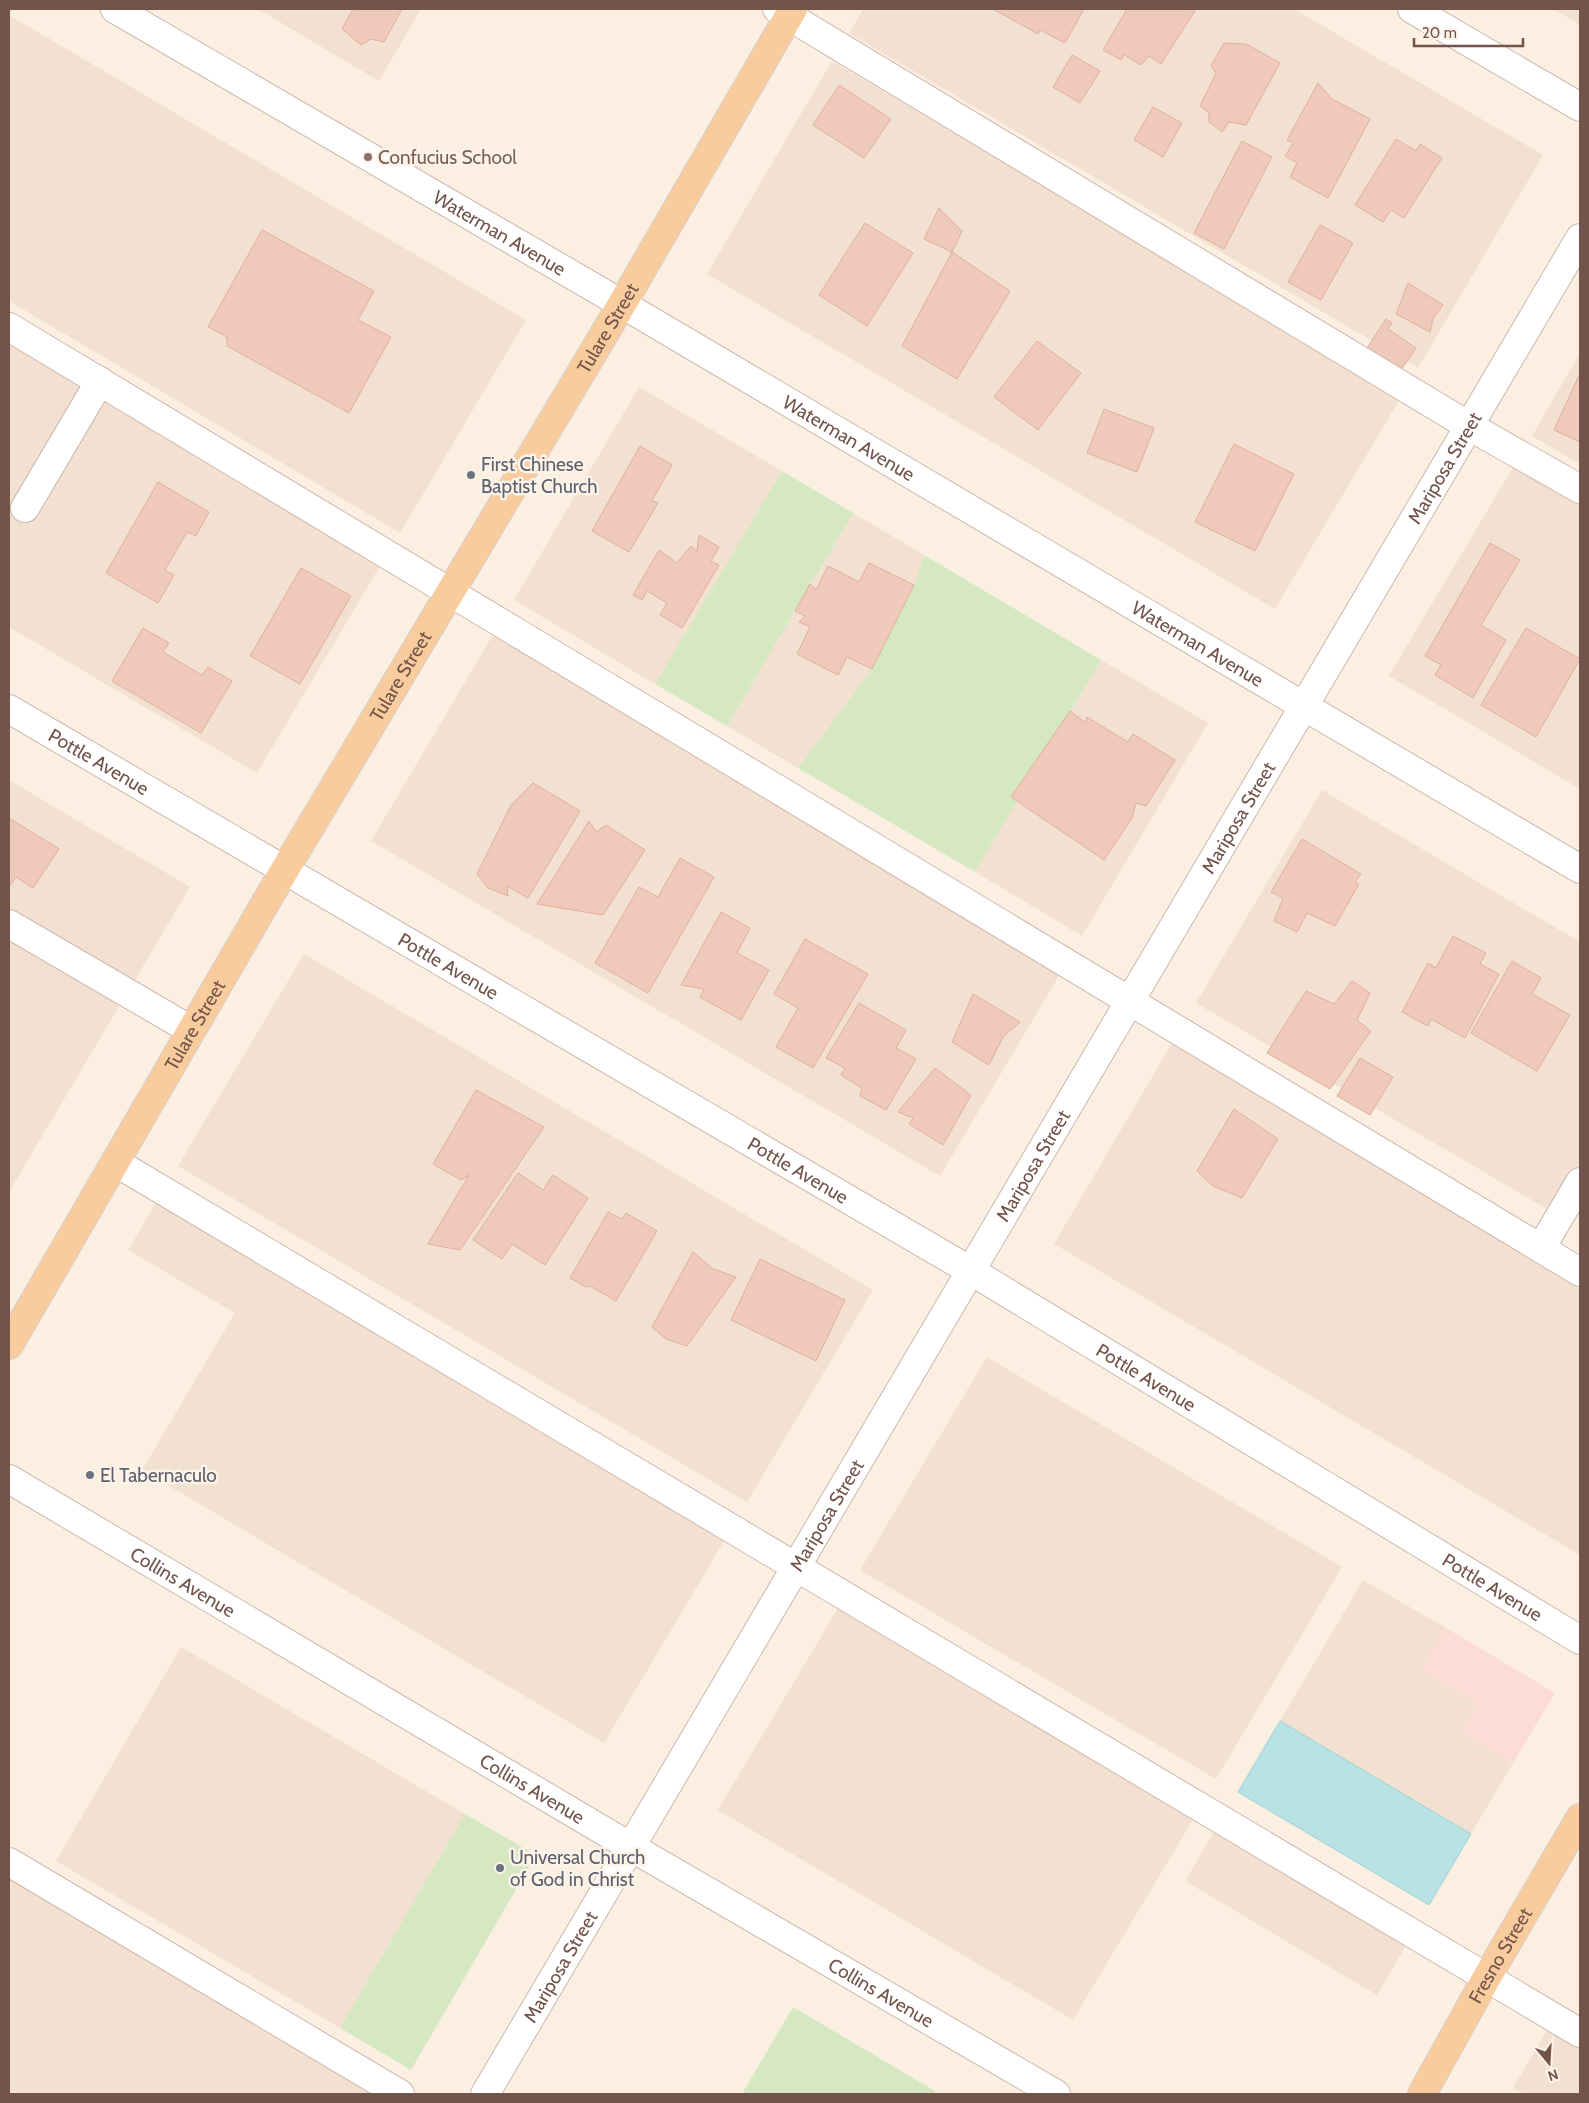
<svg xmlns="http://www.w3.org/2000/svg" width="1589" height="2103" font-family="Cabin,sans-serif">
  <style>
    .residential { fill: #f2e0d1 }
    .commercial { fill: #fbddd6 }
    .green { fill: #d5e8c2 }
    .water { fill: #b8e2e4; stroke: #9fd2d5 }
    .building { fill: #efcabb; stroke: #e1af9c }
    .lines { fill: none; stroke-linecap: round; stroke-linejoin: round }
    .minor-casing { stroke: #ceb8ad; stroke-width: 30 }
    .major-casing { stroke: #d8cfcc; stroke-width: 30 }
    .minor { stroke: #fff; stroke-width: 28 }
    .major { stroke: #f8cc9d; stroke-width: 28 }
    .education-dot { fill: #8d6e63; stroke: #fef3e8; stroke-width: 2 }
    .worship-dot { fill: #6b7280; stroke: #fef3e8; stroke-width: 2 }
    .labels { text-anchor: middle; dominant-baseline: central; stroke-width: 5; stroke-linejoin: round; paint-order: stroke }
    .education-label { font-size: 19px; fill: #785e54; stroke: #fef3e8; text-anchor: start }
    .street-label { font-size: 19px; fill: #72544a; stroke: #fef3e8 }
    .worship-label { font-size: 19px; fill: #5b616d; stroke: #fef3e8; text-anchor: start }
  </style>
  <rect width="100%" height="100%" fill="#fbefe2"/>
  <path class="residential" d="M258 9H421L379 81Z
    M863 9H1294L1543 155 1418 368 849 33Z
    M1554 9H1580V25Z
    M9 15 526 320 400 533 9 301Z
    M832 61 1401 397 1275 609 707 274Z
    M9 340 383 561 257 773 9 627Z
    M1580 353V464L1532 436Z
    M639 387 782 471 655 684 514 600Z
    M1515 464 1580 503V789L1389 676Z
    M853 513 924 555 914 585 872 669 798 768 727 726Z
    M497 628 1066 964 940 1176 371 841Z
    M1101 660 1208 723 1082 936 975 872Z
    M9 780 190 887 9 1192Z
    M1322 790 1580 942V1164L1552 1212 1196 1003Z
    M304 954 873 1290 747 1502 178 1166Z
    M1179 1031 1580 1267V1555L1054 1244Z
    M161 1194 730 1531 604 1743 142 1470 235 1313 128 1250Z
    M987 1357 1342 1567 1216 1779 860 1570Z
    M1363 1580 1446 1628 1421 1670 1478 1704 1461 1732 1513 1763 1471 1834 1280 1721Z
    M844 1598 1200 1808 1073 2020 718 1810Z
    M181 1647 465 1814 340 2028 56 1861Z
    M1221 1820 1413 1934 1377 1995 1185 1881Z
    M9 1871 388 2094H9Z
    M1555 2017 1580 2033V2094H1523L1513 2088Z"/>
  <path class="commercial" d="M1446 1628 1555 1693 1513 1763 1461 1732 1478 1704 1421 1670Z"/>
  <path class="green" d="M782 471 853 513 727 726 655 684Z
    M924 555 1101 660 975 872 798 768 872 669 914 585Z
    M465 1814 536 1855 411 2070 340 2028Z
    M793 2007 935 2091 934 2094H742Z"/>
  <path class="water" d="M1280 1721 1471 1834 1429 1905 1238 1792Z"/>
  <path class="building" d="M353 9H402L384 42 371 39 361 45 342 29Z
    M993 9H1084L1065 43 1040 30 1038 34Z
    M1127 9H1196L1161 64 1149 56 1141 65 1124 55 1121 60 1103 50Z
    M1224 43 1246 44 1280 63 1246 125 1229 122 1222 132 1209 122V113L1200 106 1216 73 1211 66Z
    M1072 55 1100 71 1080 103 1053 87Z
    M1318 83 1332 99 1370 119 1328 198 1290 177 1297 163 1285 156 1293 143 1287 140Z
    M839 85 891 119 864 158 813 125Z
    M1153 107 1182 123 1163 157 1134 140Z
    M1396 139 1416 151 1420 144 1442 158 1404 218 1391 210 1383 222 1355 205Z
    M1242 141 1272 157 1224 249 1194 233Z
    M939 208 962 231 952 252 924 239Z
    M865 223 913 253 867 326 819 295Z
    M1320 225 1353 243 1321 300 1288 282Z
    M262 230 374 291 358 320 391 337 349 413 227 346V337L208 327Z
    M952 252 1010 291 957 379 902 346Z
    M1408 283 1443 305 1433 318 1430 332 1396 314Z
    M1386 319 1392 323 1388 329 1416 348 1401 370 1367 348Z
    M1037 341 1081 373 1038 430 994 397Z
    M1580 373V442L1554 430Z
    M1104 409 1154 428 1137 472 1087 453Z
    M1234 444 1294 474 1255 551 1195 522Z
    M640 446 672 465 652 501 658 503 629 552 592 531Z
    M158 482 209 512 196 536 187 532 165 570 174 575 158 603 106 573Z
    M699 535 719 547 711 561 719 565 682 628 660 615 667 603 647 591 642 600 633 595 659 550 677 563 691 546 697 551Z
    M1490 543 1520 560 1481 625 1506 640 1473 698 1435 675 1441 665 1425 656Z
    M869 563 914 585 872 669 847 657 838 675 797 654 810 627 799 622 805 616 795 611 810 584 816 590 828 566 859 582Z
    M301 568 351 596 300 684 250 656Z
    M143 628 169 643 163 652 202 675 208 667 232 681 201 733 112 681Z
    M1526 628 1580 659 1536 737 1481 705Z
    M1070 711 1086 723 1087 717 1128 742 1133 734 1175 760 1146 806 1136 803 1132 818 1104 860 1011 797Z
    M533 783 580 811 528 898 507 886 508 896 488 888 477 874 511 805Z
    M9 818 59 849 33 888 16 877 9 887Z
    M589 821 596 832 606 825 645 850 603 915 537 904Z
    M1302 839 1361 874 1355 882 1359 884 1335 926 1307 913 1297 932 1274 921 1283 898 1271 892Z
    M680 858 714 877 648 993 595 963 639 887 658 897Z
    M721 912 750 928 737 953 769 970 741 1020 700 997 704 989 681 985Z
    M1453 936 1486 953 1480 964 1499 974 1465 1038 1431 1019 1428 1026 1402 1012 1428 963 1436 968Z
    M805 939 868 974 813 1068 776 1047 798 1008 774 994Z
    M1512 961 1541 978 1532 994 1570 1015 1537 1071 1471 1033Z
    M1352 981 1370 993 1357 1020 1371 1031 1330 1089 1267 1053 1306 991 1334 1004Z
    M973 994 1020 1022 1003 1037 989 1065 952 1042Z
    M859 1003 906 1030 896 1048 916 1059 886 1110 860 1096 862 1088 841 1075 845 1068 826 1058Z
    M1360 1058 1393 1077 1370 1115 1337 1096Z
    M935 1068 971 1095 943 1145 909 1124 913 1118 898 1112Z
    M476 1090 544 1127 460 1250 428 1244 469 1175 461 1180 433 1164Z
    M1234 1109 1278 1139 1242 1198 1213 1186 1197 1171Z
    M518 1173 543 1190 553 1175 588 1198 545 1265 512 1244 502 1259 473 1240Z
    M608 1212 622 1219 626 1213 657 1231 616 1301 590 1286 586 1287 570 1278Z
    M693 1252 713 1269 736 1277 687 1346 666 1339 652 1327Z
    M760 1259 845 1300 816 1361 731 1320Z"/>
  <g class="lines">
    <g class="minor-casing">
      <g id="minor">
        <path id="s1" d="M115 9 622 304 1580 869"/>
        <path d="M777 9 1469 426 1580 489"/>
        <path d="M1412 9 1580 107"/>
        <path d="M9 327 1580 1272"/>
        <path d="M25 508 100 381"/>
        <path id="s2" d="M9 709 971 1271 1580 1640"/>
        <path d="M9 924 191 1030"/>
        <path d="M115 1162 1580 2033"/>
        <path d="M1541 1248 1580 1182"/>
        <path id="s3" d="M9 1479 631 1847 1056 2094"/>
        <path d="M9 1862 400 2094"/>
        <path id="s4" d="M485 2094 1580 238"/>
      </g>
    </g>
    <g class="major-casing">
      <g id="major">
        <path id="s5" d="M9 1345 284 871 622 304 793 9"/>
        <path id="s6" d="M1422 2094 1487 1977 1580 1818"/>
      </g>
    </g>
    <use href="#minor" class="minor"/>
    <use href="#major" class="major"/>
  </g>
  <circle class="education-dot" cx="368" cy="157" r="5"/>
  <g class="worship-dot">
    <circle cx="471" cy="475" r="5"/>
    <circle cx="90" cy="1475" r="5"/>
    <circle cx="500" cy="1868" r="5"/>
  </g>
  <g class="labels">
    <g class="education-label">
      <text x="378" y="157">Confucius School</text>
    </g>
    <g class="street-label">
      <text stroke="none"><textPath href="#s1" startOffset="445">Waterman Avenue</textPath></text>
      <text stroke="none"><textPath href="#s5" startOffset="1180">Tulare Street</textPath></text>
      <text stroke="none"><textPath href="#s1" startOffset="850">Waterman Avenue</textPath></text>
      <text stroke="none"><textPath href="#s4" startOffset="1888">Mariposa Street</textPath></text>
      <text stroke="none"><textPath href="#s1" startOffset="1255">Waterman Avenue</textPath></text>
      <text stroke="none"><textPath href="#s5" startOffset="775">Tulare Street</textPath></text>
      <text stroke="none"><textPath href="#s2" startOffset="104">Pottle Avenue</textPath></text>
      <text stroke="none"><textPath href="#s4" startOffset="1482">Mariposa Street</textPath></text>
      <text stroke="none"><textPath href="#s2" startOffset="509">Pottle Avenue</textPath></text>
      <text stroke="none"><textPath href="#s5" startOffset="370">Tulare Street</textPath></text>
      <text stroke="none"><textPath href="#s4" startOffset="1078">Mariposa Street</textPath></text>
      <text stroke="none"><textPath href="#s2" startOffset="914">Pottle Avenue</textPath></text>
      <text stroke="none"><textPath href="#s2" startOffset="1319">Pottle Avenue</textPath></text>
      <text stroke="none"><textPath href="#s4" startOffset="672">Mariposa Street</textPath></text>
      <text stroke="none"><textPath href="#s3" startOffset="202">Collins Avenue</textPath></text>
      <text stroke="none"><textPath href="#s2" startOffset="1724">Pottle Avenue</textPath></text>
      <text stroke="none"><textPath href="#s3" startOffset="608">Collins Avenue</textPath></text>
      <text stroke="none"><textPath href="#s6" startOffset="159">Fresno Street</textPath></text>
      <text stroke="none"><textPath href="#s4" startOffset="148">Mariposa Street</textPath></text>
      <text stroke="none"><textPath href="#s3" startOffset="1012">Collins Avenue</textPath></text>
    </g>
    <g class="worship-label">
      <text x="481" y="464">First Chinese<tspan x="481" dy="22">Baptist Church</tspan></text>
      <text x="100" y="1475">El Tabernaculo</text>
      <text x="510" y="1857">Universal Church<tspan x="510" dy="22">of God in Christ</tspan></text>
    </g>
  </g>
  <rect width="1589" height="2103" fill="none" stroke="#72544a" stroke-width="20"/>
  <g transform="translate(1549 2063) rotate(162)" stroke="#fef3e8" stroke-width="4" paint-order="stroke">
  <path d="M0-4L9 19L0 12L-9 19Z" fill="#72544a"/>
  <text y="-8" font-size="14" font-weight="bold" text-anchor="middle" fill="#72544a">N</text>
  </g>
  <path d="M1414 38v8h109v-8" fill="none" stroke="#72544a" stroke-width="2.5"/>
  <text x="1422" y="38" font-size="15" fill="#72544a" stroke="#fef3e8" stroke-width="4" paint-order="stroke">20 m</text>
</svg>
